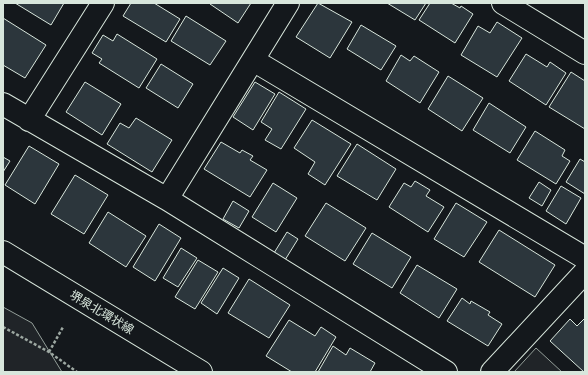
<svg xmlns="http://www.w3.org/2000/svg" width="588" height="375" font-family="Cabin,'Noto Sans JP',sans-serif">
  <style>
    .green { fill: #202428; stroke: #939e99 }
    .building { fill: #2c363c; stroke: #d8e6dc }
    .lines { fill: none; stroke-linecap: round; stroke-linejoin: round }
    .minor-casing { stroke: #d8e6dc; stroke-width: 24 }
    .secondary-casing { stroke: #d8e6dc; stroke-width: 24 }
    .path { stroke: #9da8a2; stroke-width: 2.5; stroke-dasharray: 3 2; stroke-linecap: butt }
    .minor { stroke: #14181c; stroke-width: 22 }
    .secondary { stroke: #14181c; stroke-width: 22 }
    .labels { text-anchor: middle; dominant-baseline: central; stroke-width: 3; stroke-linejoin: round; paint-order: stroke }
    .street-label { font-size: 12px; fill: #d8e6dc; stroke: #14181c }
  </style>
  <rect width="100%" height="100%" fill="#14181c"/>
  <path class="green" d="M3 307 32 323 62 372H3Z
    M536 348 562 372H514Z"/>
  <path class="building" d="M15 3H64L51 25Z
    M131 3H154L180 19 166 42 123 16Z
    M211 3H251L238 23 210 4Z
    M318 3 352 22 330 58 296 37Z
    M387 3H426L415 20Z
    M430 3H451L460 8 461 6 473 14 455 43 419 20Z
    M186 16 226 41 210 65 171 41Z
    M3 18 46 45 25 78 3 65Z
    M497 22 522 38 497 77 461 55 478 26 490 33Z
    M361 25 396 46 381 70 347 49Z
    M117 34 157 59 139 88 99 63 102 59 92 53 103 35 113 41Z
    M526 54 547 67 550 62 566 73 546 105 509 81Z
    M401 55 410 61 414 56 439 72 420 103 386 81Z
    M161 64 193 84 178 108 146 88Z
    M571 72 585 81V129L549 107Z
    M448 76 483 98 462 131 428 109Z
    M85 82 121 104 102 135 66 112Z
    M255 82 275 94 253 130 233 117Z
    M279 92 306 109 281 149 265 140 272 129 261 122Z
    M489 103 526 127 510 153 473 130Z
    M136 118 172 140 152 172 107 144 120 123 129 128Z
    M312 120 351 144 325 185 308 174 315 162 294 148Z
    M535 131 565 150 562 156 570 161 556 184 517 160Z
    M221 142 240 153 242 150 253 156 250 160 267 170 250 197 204 169Z
    M357 144 396 169 377 200 337 176Z
    M29 146 59 164 35 204 5 185Z
    M3 157 10 161 3 172Z
    M580 159 585 162V194L566 182Z
    M75 175 108 195 84 234 51 214Z
    M415 181 430 190 426 196 444 207 428 232 389 207 404 183 411 187Z
    M539 182 551 190 542 206 529 198Z
    M273 183 297 198 276 232 252 217Z
    M561 186 581 198 566 224 546 211Z
    M233 201 249 211 239 228 223 219Z
    M326 203 366 228 345 261 305 236Z
    M456 203 487 222 464 257 434 239Z
    M108 212 146 236 126 267 89 243Z
    M159 224 181 238 155 281 133 267Z
    M499 230 555 265 535 297 479 262Z
    M287 232 298 239 285 260 274 253Z
    M372 233 411 257 392 288 353 264Z
    M181 248 197 258 178 287 163 278Z
    M198 260 218 272 195 309 175 297Z
    M417 265 457 289 439 318 400 293Z
    M223 268 239 278 217 314 201 303Z
    M249 279 290 305 269 338 228 313Z
    M462 298 470 304 471 301 490 312 488 315 502 324 488 346 447 321Z
    M585 318V372H584L550 341 570 319 577 326Z
    M289 320 315 336 321 327 336 337 315 372H292L266 356Z
    M333 346 346 355 350 348 375 363 370 372H318Z"/>
  <g class="lines">
    <g class="minor-casing">
      <path id="minor" d="M503 3 585 53
        M253 60 585 258
        M3 104 167 199 446 372
        M29 120 103 3
        M167 199 288 3
        M492 372 585 272"/>
    </g>
    <g class="secondary-casing">
      <path id="secondary" d="M3 252 201 372"/>
    </g>
    <path class="path" d="M3 327 49 352 77 372
      M49 352 63 327"/>
    <use href="#minor" class="minor"/>
    <use href="#secondary" class="secondary"/>
  </g>
  <g class="labels">
    <g class="street-label">
      <text transform="translate(102 312) rotate(31)">堺泉北環状線</text>
    </g>
  </g>
  <rect width="588" height="375" fill="none" stroke="#d8e6dc" stroke-width="8"/>
</svg>
